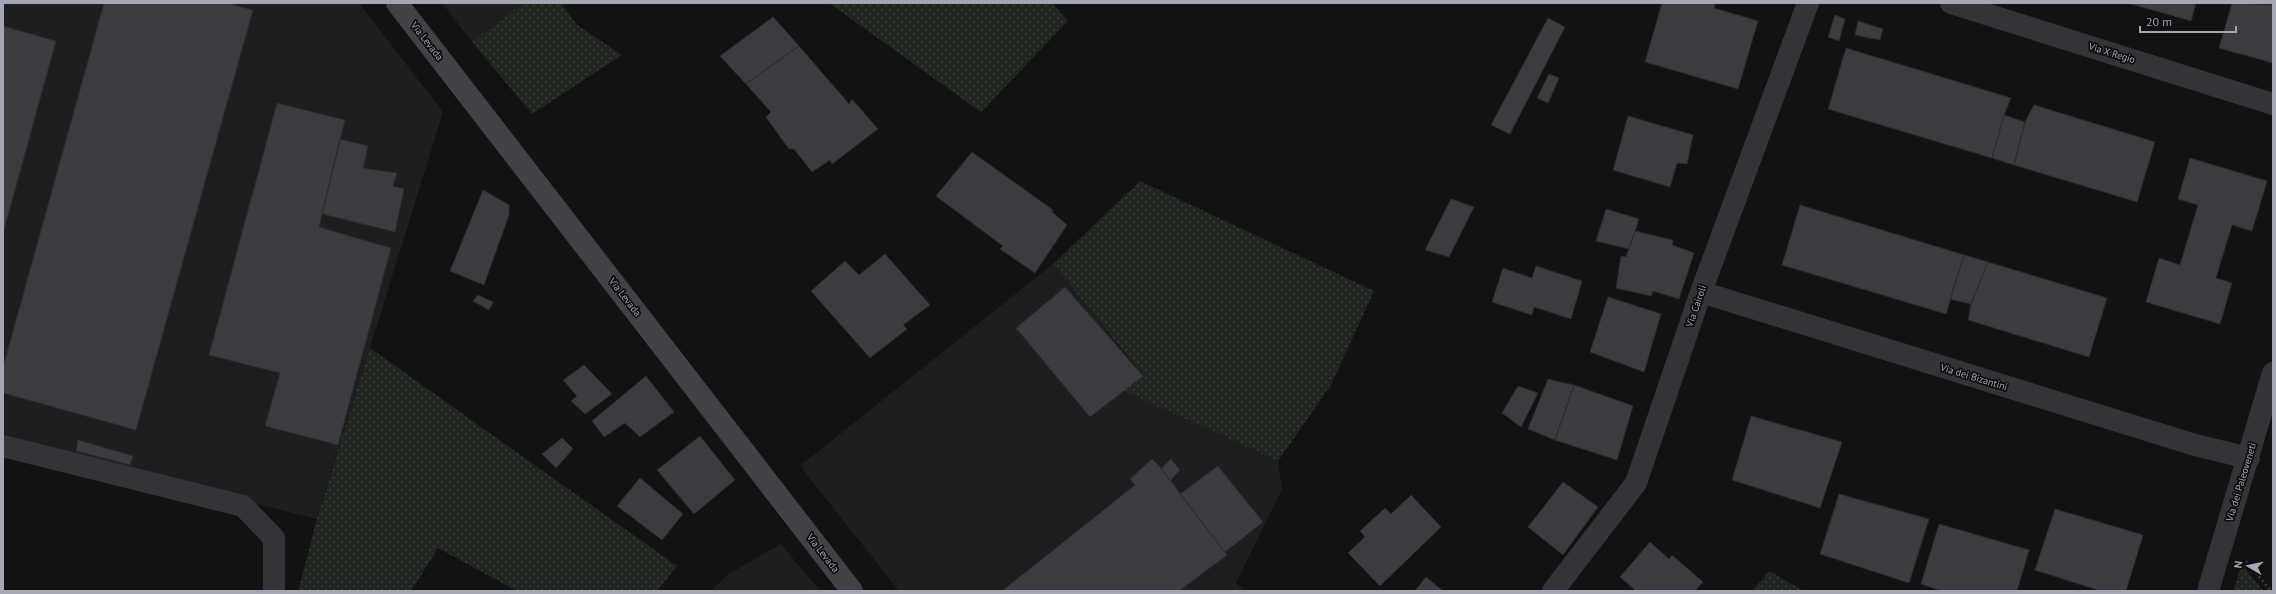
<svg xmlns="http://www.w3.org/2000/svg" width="2276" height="594" font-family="'PT Sans',sans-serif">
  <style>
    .built { fill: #1e1e20 }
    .grass { fill: url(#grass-dots) }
    .building { fill: #3c3c40; stroke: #2c2c2f }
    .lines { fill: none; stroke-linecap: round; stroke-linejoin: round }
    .path { stroke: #393a3f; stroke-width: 2.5; stroke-dasharray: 2 3; stroke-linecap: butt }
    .street { stroke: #333338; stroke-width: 22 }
    .secondary { stroke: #414248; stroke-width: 22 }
    .labels { text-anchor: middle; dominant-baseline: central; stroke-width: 3.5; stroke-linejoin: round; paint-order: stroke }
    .street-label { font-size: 10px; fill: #a3a7b3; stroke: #0d0d0e }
  </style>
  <defs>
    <pattern id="grass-dots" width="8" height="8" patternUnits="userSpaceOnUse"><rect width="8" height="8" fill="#1e261f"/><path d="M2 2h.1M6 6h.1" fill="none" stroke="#3c433d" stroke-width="1.8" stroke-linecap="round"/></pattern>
  </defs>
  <rect width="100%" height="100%" fill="#121213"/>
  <path class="built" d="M3 3H359L443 112 317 519 3 441Z
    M442 3H524L472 42Z
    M1053 264 1143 376 1125 391 1278 461 1282 489 1236 583 1244 591H899L800 466Z
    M781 544 820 591H711L727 575Z"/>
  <path class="grass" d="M524 3H561L577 25 622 55 532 114 472 42Z
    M829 3H1052L1068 21 981 112Z
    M1140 181 1374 291 1331 385 1278 461 1124 391 1143 375 1053 264Z
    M370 348 677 566 657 591H517L438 548 411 591H298L317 519Z
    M2242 564 2263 591H2233Z
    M1769 571 1804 591H1752Z"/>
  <path class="building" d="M104 3H227L253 10 136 430 3 393V367Z
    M1662 3H1715L1714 8 1758 21 1738 89 1645 62Z
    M2128 3H2196L2191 21Z
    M2232 3 2273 5V63L2219 48Z
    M1835 15 1845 19 1839 41 1828 37Z
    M773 17 799 46 746 84 720 56Z
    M1548 18 1565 27 1510 134 1491 125Z
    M1858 21 1883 29 1880 40 1855 35Z
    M3 26 56 41 4 230H3Z
    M799 46 849 104 852 99 878 129 832 164 830 160 812 172 794 149H789L766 117 771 112 746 84Z
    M1846 48 2011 98 2004 115 1992 158 1828 109Z
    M1549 74 1559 78 1548 103 1537 98Z
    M277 103 345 120 319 227 391 248 338 445 265 426 280 373 209 355Z
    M2034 105 2155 142 2137 202 2014 165 2025 122Z
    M2004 115 2025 122 2014 165 1992 158Z
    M1628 116 1693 135 1687 164 1677 163 1670 187 1613 170Z
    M340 139 368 146 363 168 397 173 393 186 404 189 395 232 322 214Z
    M972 152 1053 210 1052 212 1067 225 1035 273 1000 249 1003 246 936 196Z
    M2190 158 2267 181 2252 231 2232 225 2216 278 2232 283 2220 324 2146 302 2159 258 2180 265 2198 205 2178 199Z
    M483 190 509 205V215L484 285 450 271Z
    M1451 199 1474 207 1449 257 1425 250Z
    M1800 205 1964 255 1946 314 1782 265Z
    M1606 209 1639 219 1629 249 1596 241Z
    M1635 231 1673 240 1672 245 1694 253 1679 299 1653 291 1651 296 1616 288 1621 256 1626 257Z
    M885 254 930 305 903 325 907 329 870 358 811 291 845 261 859 275Z
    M1964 255 1988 262 1971 304 1950 299Z
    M1988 262 2107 298 2089 357 1968 320 1971 304Z
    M1536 266 1582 281 1571 319 1534 307 1532 315 1492 302 1503 268 1532 278Z
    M1065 287 1143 376 1090 417 1016 328Z
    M478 295 493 302 489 310 473 301Z
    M1608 297 1661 314 1644 372 1590 352Z
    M584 365 612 394 585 414 571 401 577 396 563 380Z
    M646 376 674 412 640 437 625 423 604 437 592 421Z
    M1548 379 1574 385 1555 440 1528 429Z
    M1574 385 1633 406 1617 460 1555 440Z
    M1518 386 1538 393 1521 427 1502 413Z
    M1751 416 1842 442 1820 508 1732 480Z
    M700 436 735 480 694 514 657 470Z
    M562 438 573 449 556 468 542 454Z
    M78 440 133 456 130 465 76 451Z
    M1152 459 1160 467 1227 555 1179 591H1002L1135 485 1130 479Z
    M1171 459 1180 470 1170 481 1161 468Z
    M1218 466 1263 522 1225 552 1180 494Z
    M640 478 683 514 662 540 617 506Z
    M1563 482 1598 507 1563 555 1528 527Z
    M1839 494 1929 519 1909 583 1820 554Z
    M1411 495 1441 527 1380 586 1348 553 1365 537 1360 531 1385 508 1391 514Z
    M2055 509 2143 535 2126 591H2101L2035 570Z
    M1939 524 2029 550 2017 591H1942L1921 584Z
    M1650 542 1669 559 1672 555 1703 582 1695 591H1636L1620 577Z
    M1426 577 1443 591H1415Z"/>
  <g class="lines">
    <path class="path" d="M2246 561 2271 591"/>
    <path class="street" d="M1951 3 2273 104
      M1701 292 2195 445 2249 458
      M3 446 243 506 274 538V591
      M1553 591 1636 483 1701 292 1808 3
      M2208 591 2273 373"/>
    <path class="secondary" d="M397 3 852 591"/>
  </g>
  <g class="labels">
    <g class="street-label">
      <text transform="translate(427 41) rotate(52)">Via Levada</text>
      <text transform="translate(2112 53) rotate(17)">Via X Regio</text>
      <text transform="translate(625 297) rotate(52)">Via Levada</text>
      <text transform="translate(1696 306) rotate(-71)">Via Cairoli</text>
      <text transform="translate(1974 377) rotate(17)">Via dei Bizantini</text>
      <text transform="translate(2241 482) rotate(-73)">Via dei Paleoveneti</text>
      <text transform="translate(823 553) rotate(52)">Via Levada</text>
    </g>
  </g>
  <rect width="2276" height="594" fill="none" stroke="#a3a7b3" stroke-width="8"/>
  <g transform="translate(2248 566) rotate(279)" stroke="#0d0d0e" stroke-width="3" paint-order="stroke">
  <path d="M0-3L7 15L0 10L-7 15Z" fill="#a3a7b3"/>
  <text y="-6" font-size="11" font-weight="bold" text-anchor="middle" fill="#a3a7b3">N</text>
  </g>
  <path d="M2140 26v6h96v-6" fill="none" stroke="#a3a7b3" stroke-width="2"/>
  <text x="2146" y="26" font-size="12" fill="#a3a7b3" stroke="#0d0d0e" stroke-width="3" paint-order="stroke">20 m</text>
</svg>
